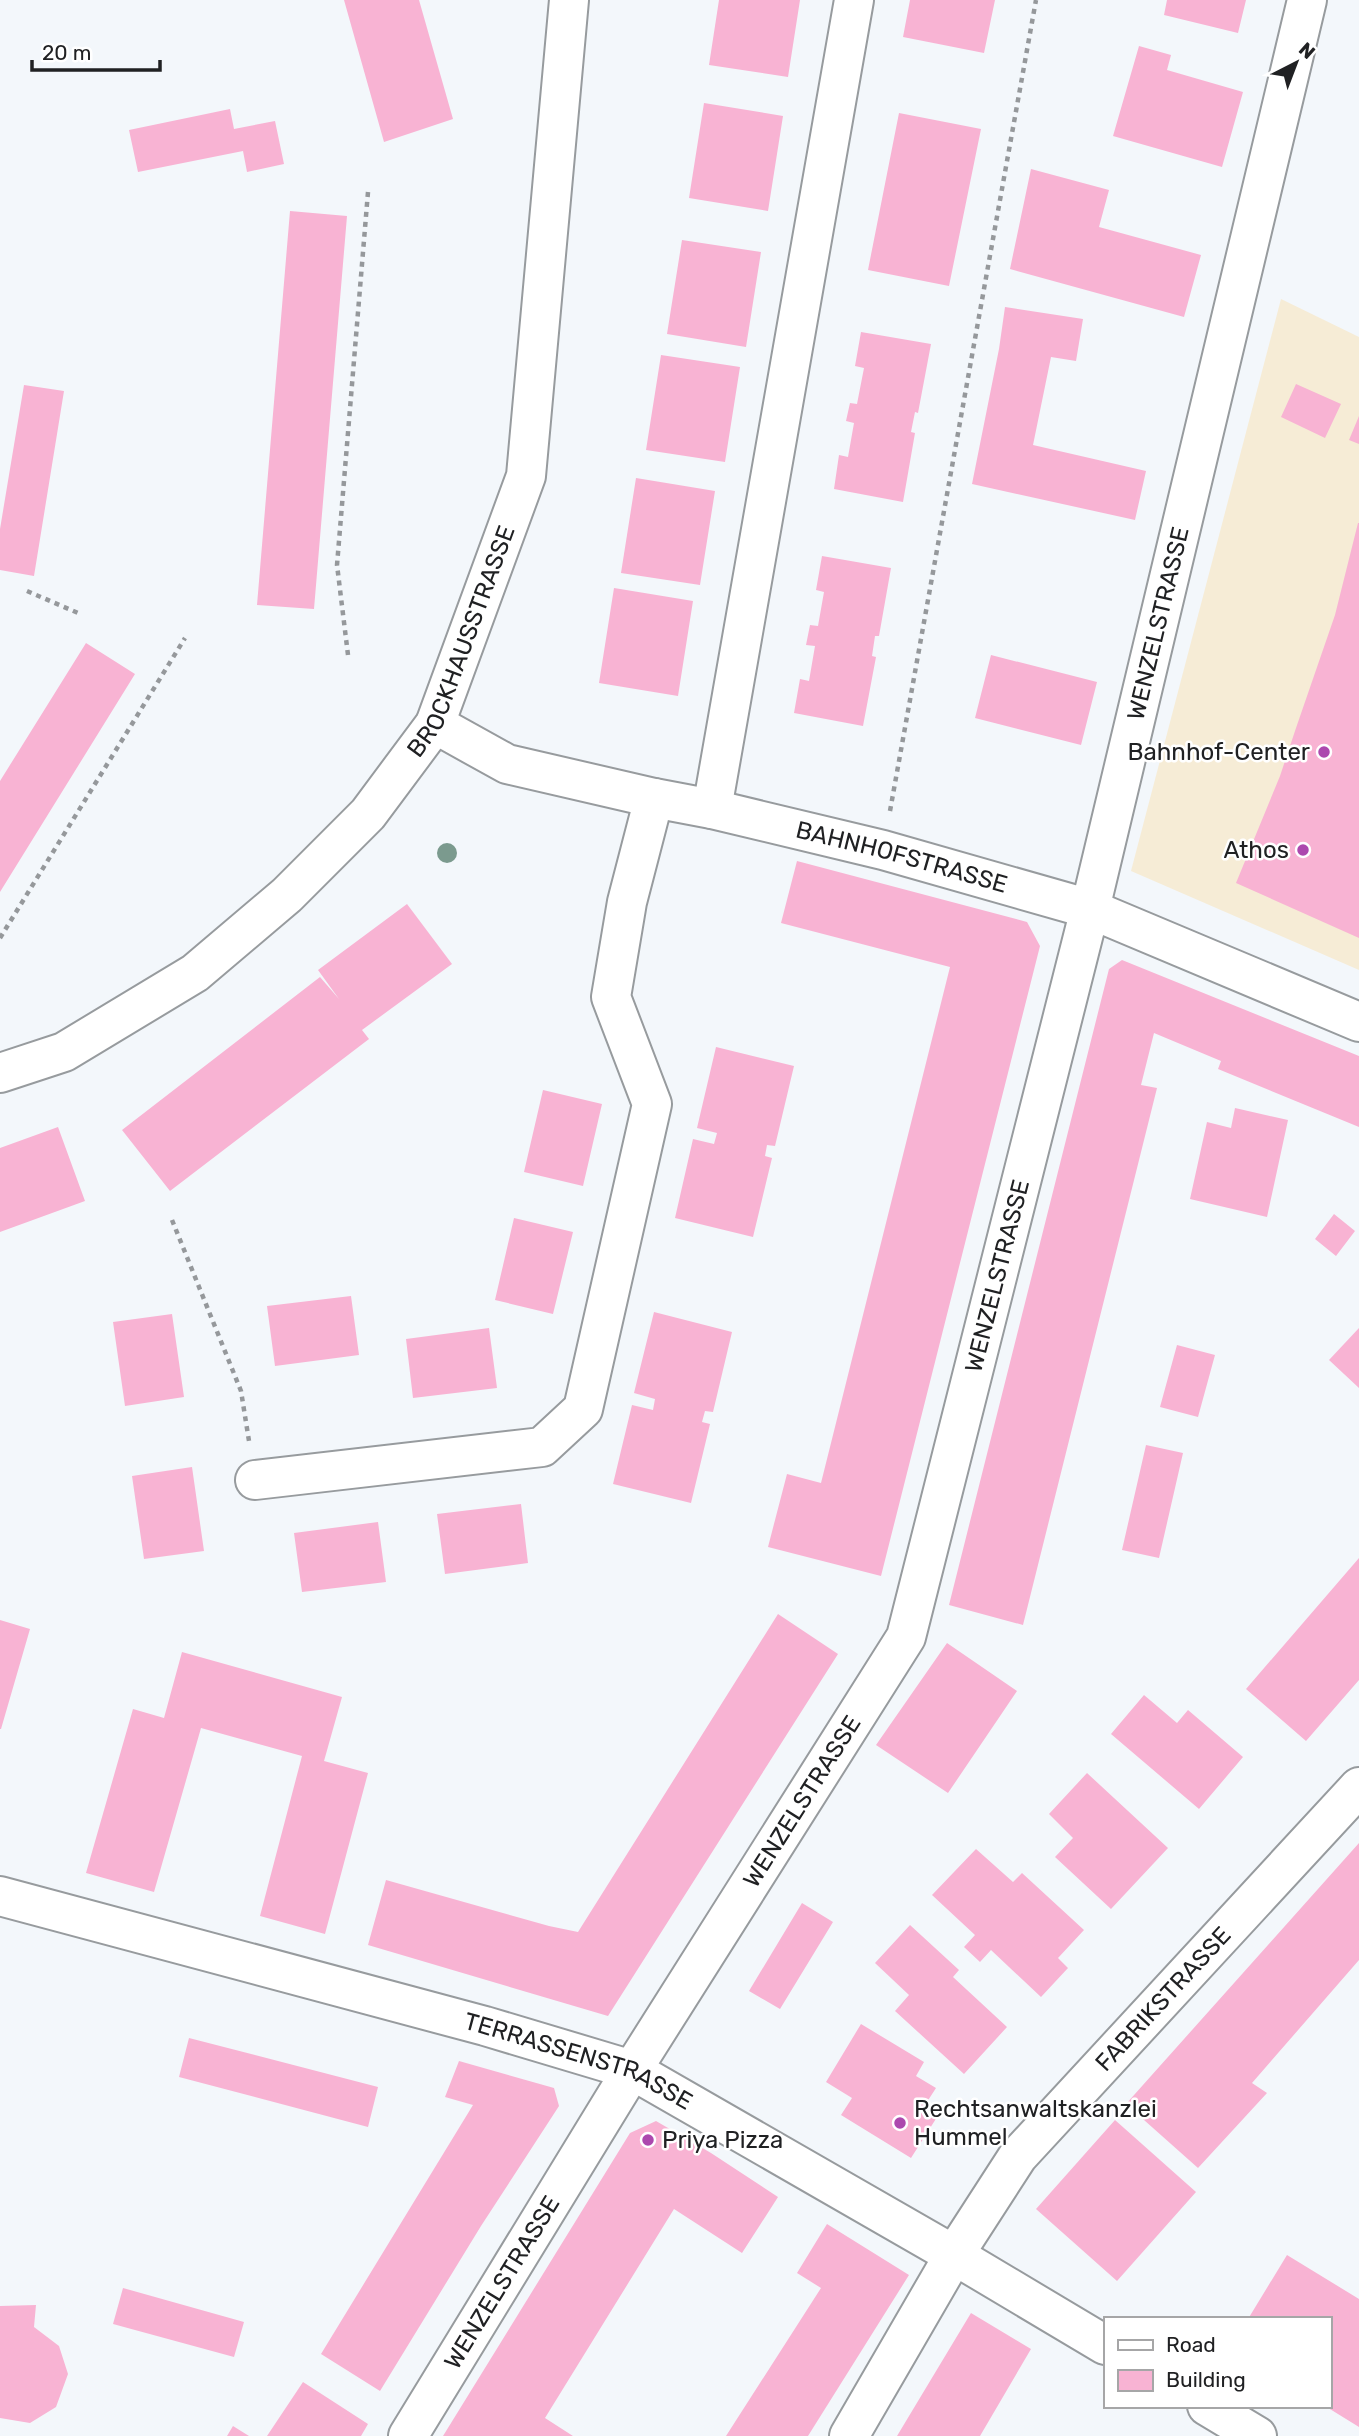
<svg xmlns="http://www.w3.org/2000/svg" width="1359" height="2436" font-family="Rubik,sans-serif">
  <style>
    .commercial { fill: #f6ecd6 }
    .building { fill: #f8b3d3 }
    .lines { fill: none; stroke-linecap: round; stroke-linejoin: round }
    .minor-casing { stroke: #979b9e; stroke-width: 42 }
    .path { stroke: #95989b; stroke-width: 4.5; stroke-dasharray: 5 5; stroke-linecap: butt }
    .minor { stroke: #fff; stroke-width: 38 }
    .tree { fill: #7b9a8e }
    .poi-dot { fill: #ac48ae; stroke: #fff; stroke-width: 2.5 }
    .labels { text-anchor: middle; dominant-baseline: central; stroke-width: 5; stroke-linejoin: round; paint-order: stroke }
    .street-label { font-size: 24px; fill: #202123; stroke: #fff }
    .poi-label { font-size: 24px; fill: #202123; stroke: #fff; text-anchor: end }
  </style>
  <rect width="100%" height="100%" fill="#f3f7fb"/>
  <path class="commercial" d="M1281 299 1359 337V970L1131 871Z"/>
  <path class="building" d="M344 0H419L453 119 384 142Z
    M719 0H800L788 77 709 65Z
    M910 0H995L984 53 903 37Z
    M1167 0H1246L1238 33 1164 15Z
    M1139 46 1171 55 1167 70 1243 92 1222 167 1113 136Z
    M704 103 783 116 768 211 689 198Z
    M230 109 234 129 275 121 284 164 247 172 243 151 138 172 129 130Z
    M899 113 981 129 949 286 868 270Z
    M1031 169 1109 190 1099 227 1201 255 1184 317 1010 269Z
    M290 211 347 216 314 609 257 605Z
    M682 240 761 252 746 347 667 334Z
    M1005 307 1083 319 1076 361 1051 357 1033 445 1146 471 1135 520 972 484 999 349Z
    M861 332 931 344 918 413 915 412 911 432 915 433 903 502 834 489 839 455 848 457 854 423 846 421 850 403 857 404 864 368 855 366Z
    M661 355 740 367 725 462 646 450Z
    M1296 384 1341 404 1325 438 1281 417Z
    M24 385 64 391 34 576 0 570V529Z
    M1359 416V444L1349 440Z
    M636 478 715 491 700 585 621 573Z
    M1358 523H1359V938L1236 883 1280 776 1296 728 1335 615Z
    M822 556 891 568 879 636H875L872 656 876 657 863 726 794 713 800 679 809 681 815 646 806 645 810 625 818 626 824 592 816 590Z
    M614 588 693 601 678 696 599 683Z
    M86 643 135 674 0 892V781Z
    M991 655 1097 682 1081 745 975 718Z
    M797 861 1027 922 1040 946 881 1576 768 1547 787 1474 821 1483 950 967 781 923Z
    M407 904 452 964 362 1030 369 1039 170 1191 122 1130 320 977 339 999 318 970Z
    M1122 960 1359 1056V1127L1218 1069 1221 1061 1154 1033 1141 1085 1157 1088 1023 1625 949 1605 1109 969Z
    M716 1047 794 1066 775 1146 767 1145 765 1156 772 1158 753 1237 675 1218 693 1139 714 1144 717 1133 697 1128Z
    M543 1090 602 1104 583 1186 524 1172Z
    M1235 1108 1288 1120 1267 1217 1190 1199 1207 1122 1231 1128Z
    M58 1127 85 1201 0 1232V1148Z
    M1334 1214 1355 1231 1336 1256 1315 1239Z
    M514 1218 573 1232 553 1314 495 1300Z
    M351 1296 359 1355 275 1366 267 1306Z
    M654 1312 732 1332 713 1412 705 1411 702 1422 710 1424 691 1503 613 1484 632 1405 653 1410 655 1399 634 1393Z
    M172 1314 184 1397 125 1406 113 1322Z
    M489 1328 497 1388 413 1398 406 1339Z
    M1359 1328V1388L1329 1360Z
    M1177 1345 1215 1355 1198 1417 1160 1407Z
    M1146 1445 1183 1453 1159 1558 1122 1550Z
    M192 1467 204 1551 144 1559 132 1476Z
    M521 1504 528 1563 445 1574 437 1514Z
    M378 1522 386 1582 302 1592 294 1533Z
    M1359 1558V1680L1306 1741 1246 1689Z
    M778 1614 838 1654 608 2016 368 1945 386 1880 549 1926 578 1932Z
    M0 1620 30 1629 1 1729H0Z
    M947 1643 1017 1691 948 1793 876 1745Z
    M182 1652 342 1697 324 1761 368 1773 325 1934 260 1916 302 1756 201 1728 154 1892 86 1873 133 1709 164 1718Z
    M1144 1695 1177 1723 1188 1710 1243 1757 1199 1809 1111 1734Z
    M1087 1773 1168 1848 1111 1909 1055 1857 1073 1838 1049 1814Z
    M1359 1843V1960L1252 2083 1267 2093 1198 2168 1126 2104Z
    M976 1849 1013 1882 1022 1873 1084 1930 1058 1958 1068 1968 1041 1997 991 1950 980 1962 964 1947 975 1935 932 1895Z
    M802 1903 833 1922 780 2009 749 1991Z
    M910 1925 959 1970 953 1977 1007 2027 964 2074 895 2011 909 1995 875 1963Z
    M861 2024 924 2062 916 2076 936 2088 925 2105 939 2114 911 2158 841 2115 852 2098 826 2082Z
    M189 2038 378 2087 368 2127 179 2077Z
    M459 2061 554 2088 559 2106 481 2226 380 2391 321 2354 473 2105 445 2097Z
    M1115 2120 1196 2192 1117 2281 1036 2209Z
    M656 2121 711 2153 778 2197 742 2253 674 2209 545 2418 573 2436H443L630 2133Z
    M827 2224 909 2275 808 2436H726L821 2288 797 2273Z
    M1287 2255 1359 2299V2427L1325 2406H1329V2319H1248Z
    M123 2288 244 2322 234 2357 113 2324Z
    M36 2305 34 2327 59 2346 68 2374 56 2407 30 2423 0 2418V2306Z
    M971 2313 1031 2349 980 2436H897Z
    M303 2382 368 2424 361 2436H267Z
    M233 2426 249 2436H227Z"/>
  <g class="lines">
    <g class="minor-casing">
      <g id="minor">
        <path id="s1" d="M435 724 507 764 654 798 712 809 883 850 1090 909 1359 1022"/>
        <path d="M712 809 854 0"/>
        <path id="s2" d="M0 1073 64 1052 195 973 287 895 368 814 435 724 526 476 569 0"/>
        <path d="M255 1480 542 1447 583 1409 652 1104 611 997 627 902 654 798"/>
        <path id="s3" d="M0 1896 485 2026 632 2070 954 2255 1105 2345"/>
        <path d="M1207 2406 1257 2436"/>
        <path id="s4" d="M408 2436 632 2070 906 1637 1090 909 1307 0"/>
        <path id="s5" d="M849 2436 954 2255 1018 2156 1359 1787"/>
      </g>
    </g>
    <path class="path" d="M27 591 78 613
      M348 655 337 565 368 192
      M890 811 1036 0
      M0 938 185 638
      M172 1220 241 1391 249 1441"/>
    <use href="#minor" class="minor"/>
  </g>
  <circle class="tree" cx="447" cy="853" r="10"/>
  <g class="poi-dot">
    <circle cx="1324" cy="752" r="7"/>
    <circle cx="1303" cy="850" r="7"/>
    <circle cx="900" cy="2123" r="7"/>
    <circle cx="648" cy="2140" r="7"/>
  </g>
  <g class="labels">
    <g class="street-label">
      <text stroke="none"><textPath href="#s4" startOffset="1986">WENZELSTRASSE</textPath></text>
      <text stroke="none"><textPath href="#s2" startOffset="654">BROCKHAUSSTRASSE</textPath></text>
      <text stroke="none"><textPath href="#s1" startOffset="488">BAHNHOFSTRASSE</textPath></text>
      <text stroke="none"><textPath href="#s4" startOffset="1314">WENZELSTRASSE</textPath></text>
      <text stroke="none"><textPath href="#s4" startOffset="747">WENZELSTRASSE</textPath></text>
      <text stroke="none"><textPath href="#s5" startOffset="541">FABRIKSTRASSE</textPath></text>
      <text stroke="none"><textPath href="#s3" startOffset="602">TERRASSENSTRASSE</textPath></text>
      <text stroke="none"><textPath href="#s4" startOffset="180">WENZELSTRASSE</textPath></text>
    </g>
    <g class="poi-label">
      <text x="1310" y="752">Bahnhof-Center</text>
      <text x="1289" y="850">Athos</text>
      <text x="914" y="2109" text-anchor="start">Rechtsanwaltskanzlei<tspan x="914" dy="28">Hummel</tspan></text>
      <text x="662" y="2140" text-anchor="start">Priya Pizza</text>
    </g>
  </g>
  <rect x="1104" y="2317" width="228" height="91" fill="#ffffff" stroke="#a6a6a7" stroke-width="2"/>
  <rect x="1118" y="2340" width="35" height="10" fill="#ffffff" stroke="#a6a6a7" stroke-width="2"/>
  <text x="1166" y="2352" font-size="21" fill="#202123">Road</text>
  <rect x="1118" y="2370" width="35" height="21" fill="#f8b3d3" stroke="#a6a6a7" stroke-width="2"/>
  <text x="1166" y="2387" font-size="21" fill="#202123">Building</text>
  <g transform="translate(1296 63) rotate(42)" stroke="#ffffff" stroke-width="5" paint-order="stroke">
  <path d="M0-5L12 26L0 18L-12 26Z" fill="#202123"/>
  <text y="-10" font-size="19" font-weight="bold" text-anchor="middle" fill="#202123">N</text>
  </g>
  <path d="M32 60v10h128v-10" fill="none" stroke="#202123" stroke-width="3.5"/>
  <text x="42" y="60" font-size="21" fill="#202123" stroke="#ffffff" stroke-width="5" paint-order="stroke">20 m</text>
</svg>
